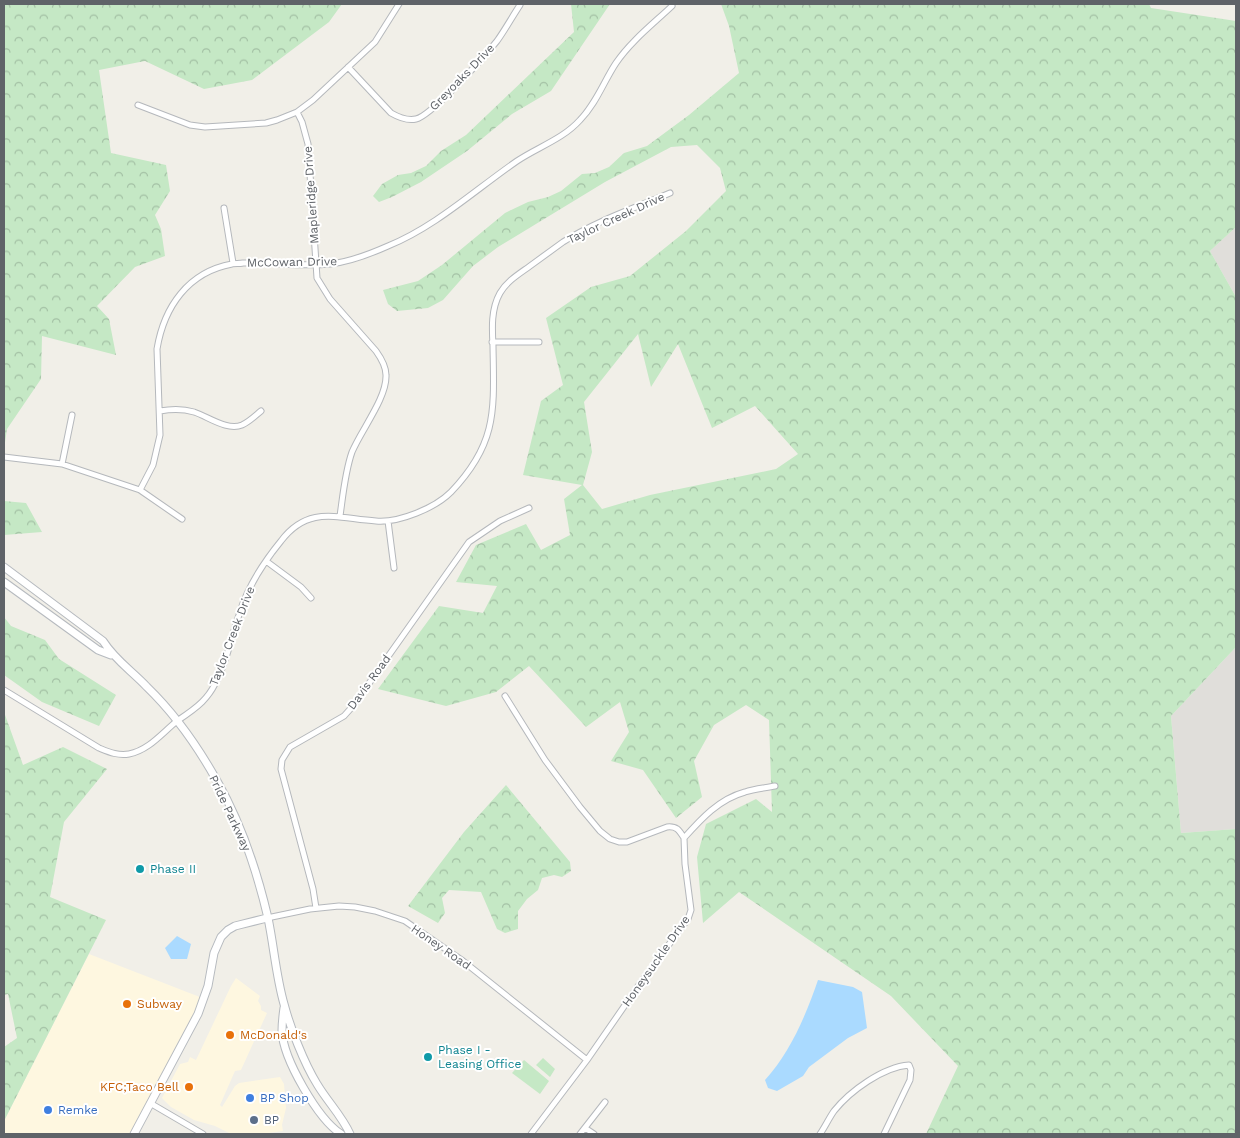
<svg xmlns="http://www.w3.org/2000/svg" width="1240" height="1138" font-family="'Work Sans',sans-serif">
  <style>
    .commercial { fill: #fef7e0 }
    .industrial { fill: #e0deda }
    .grass { fill: #c5e8c5 }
    .forest { fill: url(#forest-crowns); fill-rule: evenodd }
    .water { fill: #aadaff }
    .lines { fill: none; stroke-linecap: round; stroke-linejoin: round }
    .street-casing { stroke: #b5b8bc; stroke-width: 7 }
    .secondary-casing { stroke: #b6babf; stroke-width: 9 }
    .street { stroke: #fff; stroke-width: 5 }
    .secondary { stroke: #fff; stroke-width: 7 }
    .culture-dot { fill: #0f9aa8; stroke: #fff; stroke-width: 2 }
    .food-dot { fill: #e8710a; stroke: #fff; stroke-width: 2 }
    .shop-dot { fill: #3f7fe0; stroke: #fff; stroke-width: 2 }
    .service-dot { fill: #5c6f8a; stroke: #fff; stroke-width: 2 }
    .labels { text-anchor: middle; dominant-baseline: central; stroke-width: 4; stroke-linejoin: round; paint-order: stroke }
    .street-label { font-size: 12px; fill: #5f6368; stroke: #fff }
    .culture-label { font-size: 12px; fill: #0d838f; stroke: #fff; text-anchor: start }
    .food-label { font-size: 12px; fill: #c56008; stroke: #fff; text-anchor: start }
    .shop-label { font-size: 12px; fill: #366cbe; stroke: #fff; text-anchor: start }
    .service-label { font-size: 12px; fill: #4e5e75; stroke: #fff; text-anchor: start }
  </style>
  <defs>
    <pattern id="forest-crowns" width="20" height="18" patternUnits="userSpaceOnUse" patternTransform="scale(1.25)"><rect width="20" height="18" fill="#c5e8c5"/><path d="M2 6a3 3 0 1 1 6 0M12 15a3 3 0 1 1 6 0" fill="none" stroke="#a3c0a4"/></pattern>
  </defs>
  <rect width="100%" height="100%" fill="#f1efe8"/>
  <path class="commercial" d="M89 954 205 999 134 1134H4V1121Z
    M236 978 260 996 258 1001 261 1006V1010L267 1013 241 1070 235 1071 220 1105 222 1107 235 1086 239 1083 280 1077 284 1084 286 1108 282 1125 283 1131 261 1134H231L215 1126 194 1120 171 1107 162 1098 180 1064 188 1062 190 1057 196 1060 231 986Z"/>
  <path class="industrial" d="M1236 227V297L1210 251Z
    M1236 647V829L1181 833 1171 716Z"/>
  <path class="grass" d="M543 1058 555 1069 550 1077 536 1065Z
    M524 1060 549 1081 540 1094 512 1073Z"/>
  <path class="forest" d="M4 4H342L329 22 252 80 204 89 145 61 99 70 111 153 166 165 170 191 155 215 161 229 165 256 135 267 97 306 109 319 116 355 42 336 41 379 7 429 4 449Z
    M571 4H610L551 91 512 114 467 151 421 182 392 197 379 202 373 196 382 184 398 175 411 173 426 166 441 151 466 135 574 32Z
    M721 4H1149L1151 8 1236 21V227L1210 251 1236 297V647L1171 716 1181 833 1236 829V1134H926L958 1066 891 996 739 892 703 923 697 857 706 824 756 799 772 812 769 720 746 705 714 725 694 761 702 797 676 818 643 770 611 761 629 732 620 702 586 727 529 666 496 692 446 706 378 689 439 606 483 613 497 586 456 582 476 545 526 524 541 550 570 535 564 499 582 485 523 475 541 401 563 385 546 318 591 287 630 276 686 231 726 191 720 168 697 145 671 147 605 182 498 247 473 266 443 300 428 308 397 311 388 304 383 290 418 281 442 265 505 213 528 202 548 197 561 191 582 174 595 173 609 167 624 153 647 146 689 115 739 73 729 26ZM638 334 651 387 678 344 712 428 755 406 798 454 776 469 650 495 602 509 583 485 592 452 584 402Z
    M4 501 26 503 42 532 4 535Z
    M4 617 11 626 45 640 59 659 116 695 99 726 42 702 4 675Z
    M4 712 23 765 63 747 107 769 64 822 50 897 106 920 4 1121V1047L17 1038 8 994 4 995Z
    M506 785 570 862 571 871 562 877 554 875 542 878 538 890 527 899 518 911V929L505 933 497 929 481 892 449 890 442 898 445 913 438 923 408 906 464 832Z"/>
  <path class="water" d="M177 936 191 944 187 959H171L165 948Z
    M818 980 853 987 862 992 867 1028 848 1038 809 1067 803 1076 777 1091 768 1088 765 1080C790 1053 806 1015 818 980Z"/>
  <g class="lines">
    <g class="street-casing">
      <path id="street" d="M348 67 391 113C398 117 407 121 416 119 431 116 485 56 497 41 505 30 512 17 520 5
        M138 105 190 125 205 127 266 123 277 120 297 112 313 100 375 42 399 4
        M297 112 302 122 308 144 317 278 330 299 376 351C381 358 386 366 386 375 387 398 361 430 352 452 345 472 343 495 340 516
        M224 208 233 263
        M492 342H539
        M160 411C171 409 184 409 194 412 209 417 227 431 242 425 249 422 255 416 261 411
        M4 457 62 464 140 490 182 519
        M62 464 72 415
        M140 490 153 465 160 435 157 349C164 307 188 272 232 264 235 263 239 264 243 263 272 262 301 267 330 264 349 262 370 254 388 246 435 227 475 190 517 161 538 147 563 139 580 120 596 104 604 81 616 63 631 41 653 24 672 6
        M388 521 394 568
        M266 561 301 587 311 598
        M4 690 99 748C109 752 118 756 129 754 149 750 162 733 177 721 186 715 195 709 202 702 207 697 212 690 215 684 227 663 231 637 239 615 247 588 263 563 281 541 309 504 339 519 376 521 399 523 435 508 451 492 498 443 494 409 493 346 492 328 491 309 500 293 507 281 519 274 530 266 541 258 552 250 563 242 596 221 635 208 670 193
        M505 696 545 760 580 807 600 831 610 839 619 842H627L667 827C677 826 679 830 684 838
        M316 908 313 889 281 769 282 760 290 747 344 716 353 706 469 542 500 521 529 508
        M267 918 310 909 339 906 355 907 375 911 405 921 463 961 587 1060
        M150 1103 203 1134
        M585 1128 594 1134
        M531 1134 587 1060 641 982 688 919 691 910 685 864 684 838C701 819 719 799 745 792 754 789 765 788 775 786
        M580 1134 605 1102
        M820 1134C825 1127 829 1118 834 1111 850 1091 883 1067 909 1065L911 1070 910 1080 884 1134"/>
    </g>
    <g class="secondary-casing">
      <path id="secondary" d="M4 567 103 641C115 660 132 671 147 687 175 714 198 747 217 781 241 823 257 871 268 918 274 947 276 976 284 1004 290 1027 304 1063 317 1084 327 1101 342 1116 350 1134
        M4 582 98 650 111 655
        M284 1008C283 1015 282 1023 282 1031 283 1059 318 1119 341 1134
        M134 1134 198 1014 208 986 214 953 221 937 228 930 235 926 267 918"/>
    </g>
    <use href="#street" class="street"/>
    <use href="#secondary" class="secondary"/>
  </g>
  <g class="culture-dot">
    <circle cx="140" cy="869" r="5"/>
    <circle cx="428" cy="1057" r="5"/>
  </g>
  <g class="food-dot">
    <circle cx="127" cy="1004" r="5"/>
    <circle cx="230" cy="1035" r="5"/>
    <circle cx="189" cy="1087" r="5"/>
  </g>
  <g class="shop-dot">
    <circle cx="250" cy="1098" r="5"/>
    <circle cx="48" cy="1110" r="5"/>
  </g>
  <circle class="service-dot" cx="254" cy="1120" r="5"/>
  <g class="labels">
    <g class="street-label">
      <text transform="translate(462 77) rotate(-46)">Greyoaks Drive</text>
      <text transform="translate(311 195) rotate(-94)">Mapleridge Drive</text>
      <text transform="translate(616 218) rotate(-25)">Taylor Creek Drive</text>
      <text transform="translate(292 262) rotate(-1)">McCowan Drive</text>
      <text transform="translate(232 636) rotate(-69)">Taylor Creek Drive</text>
      <text transform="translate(369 682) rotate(-54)">Davis Road</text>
      <text transform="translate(230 813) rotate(65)">Pride Parkway</text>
      <text transform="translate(441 947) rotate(35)">Honey Road</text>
      <text transform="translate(656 961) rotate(-55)">Honeysuckle Drive</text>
    </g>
    <g class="culture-label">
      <text x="150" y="869">Phase II</text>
      <text x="438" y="1050">Phase I -<tspan x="438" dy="14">Leasing Office</tspan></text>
    </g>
    <g class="food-label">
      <text x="137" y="1004">Subway</text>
      <text x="240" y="1035">McDonald's</text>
      <text x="179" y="1087" text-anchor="end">KFC;Taco Bell</text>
    </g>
    <g class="shop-label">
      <text x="260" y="1098">BP Shop</text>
      <text x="58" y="1110">Remke</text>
    </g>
    <g class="service-label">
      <text x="264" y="1120">BP</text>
    </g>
  </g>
  <rect width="1240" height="1138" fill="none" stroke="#5f6368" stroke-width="10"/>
</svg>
